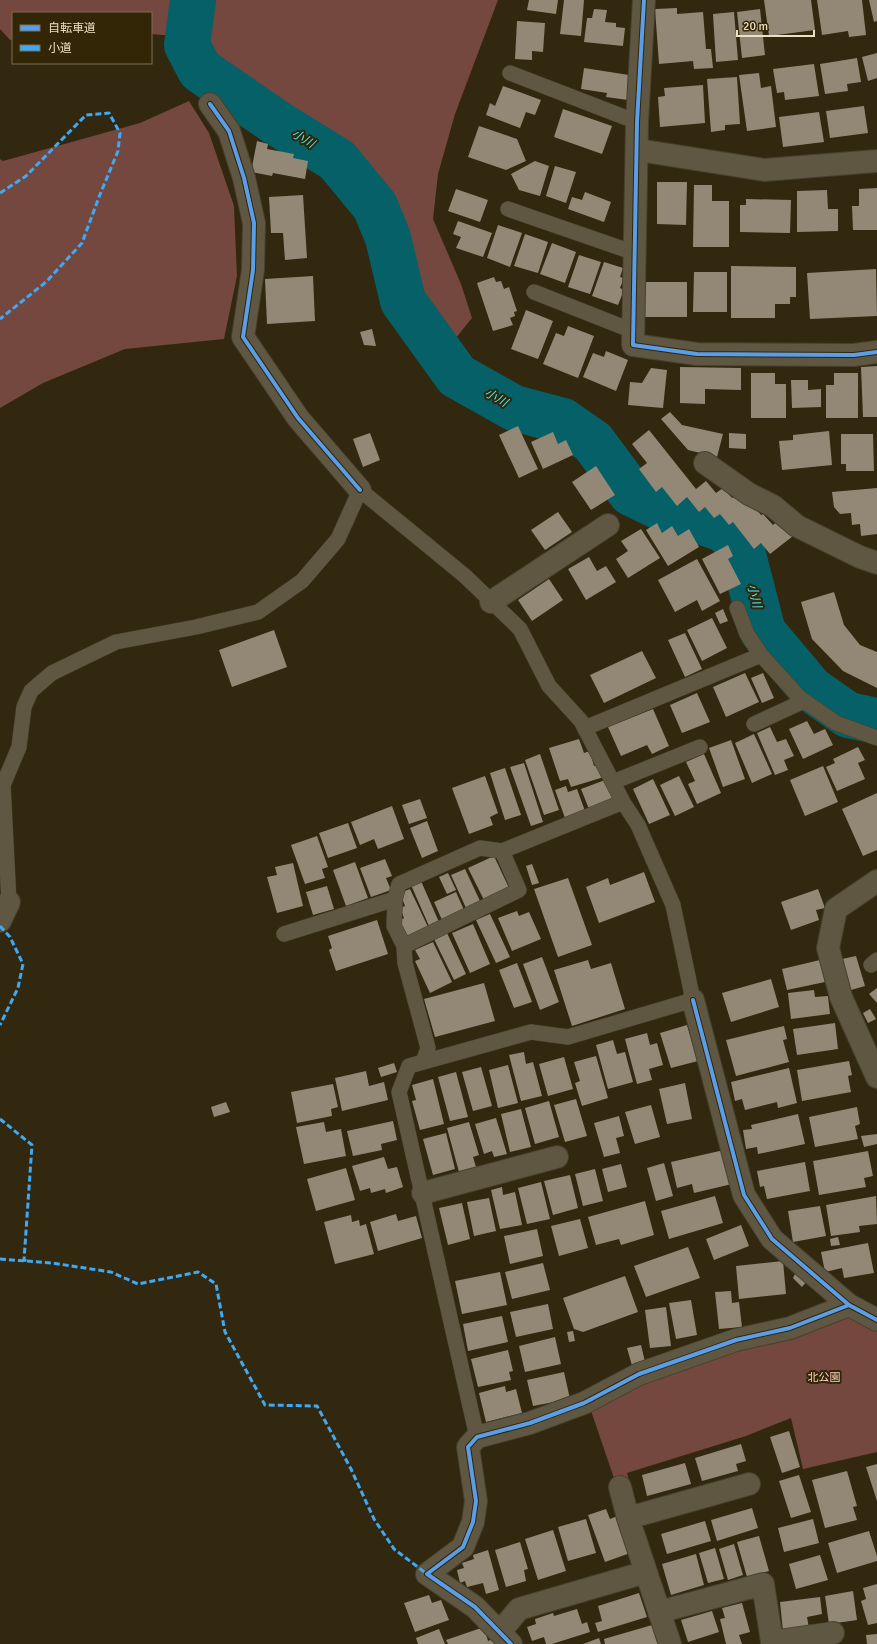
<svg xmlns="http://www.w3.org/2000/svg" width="877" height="1644" font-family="Signika,'Noto Sans JP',sans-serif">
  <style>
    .green { fill: #74473f }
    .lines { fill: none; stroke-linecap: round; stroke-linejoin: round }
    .river { stroke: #056067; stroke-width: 46 }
    .building { fill: #938876 }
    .lane-casing { stroke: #47402e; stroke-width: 16 }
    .street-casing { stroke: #47402e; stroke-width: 24 }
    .lane { stroke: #5f5742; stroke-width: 15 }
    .street { stroke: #5f5742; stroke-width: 22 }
    .quiet { stroke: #3fa9f5; stroke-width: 3; stroke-dasharray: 6 3; stroke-linecap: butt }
    .cycleway-casing { stroke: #322607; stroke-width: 6 }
    .cycleway { stroke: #5a9eea; stroke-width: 4 }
    .labels { text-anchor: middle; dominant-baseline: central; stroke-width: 4; stroke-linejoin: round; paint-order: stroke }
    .park-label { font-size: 11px; fill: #facdc7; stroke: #322607 }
    .water-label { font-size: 12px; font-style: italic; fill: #4be8fb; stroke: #322607 }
  </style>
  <rect width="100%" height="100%" fill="#31280f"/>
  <path class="green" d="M0 0H178L175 36 151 34V13H13V39L10 40 0 29Z
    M208 0H498L455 114 438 174 433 219 461 284 472 318 451 344 411 299 394 230 382 198 344 151 301 122 228 65 202 42Z
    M189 101 209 133 234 206 237 276 224 339 125 349 43 383 0 408V159L3 161 140 123Z
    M848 1310 877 1325V1452L803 1469 791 1418 746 1436 627 1473 630 1484 617 1487 589 1405 641 1380Z"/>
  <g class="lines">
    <path class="river" d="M193 0 187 45 200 70 277 123 337 160 375 206 388 238 403 301 457 376 514 408 563 421 593 442 631 493 664 509 723 529 740 543 763 632 811 689 848 715 877 721"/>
  </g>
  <path class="building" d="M529 0H558L556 14 527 10Z
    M564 0H584L581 36 560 34Z
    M764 0H811L815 30 769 36Z
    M817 0H862L866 35 849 37 848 31 822 35Z
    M869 0H877V21L874 22Z
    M677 8V14L703 12 706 49H711L713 68 694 69 693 61 659 64 655 9Z
    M594 9 607 10 605 22 616 23V27L625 28 623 46 584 42 587 18H592Z
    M760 9 765 55 742 58 737 12Z
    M734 12 738 60 716 62 713 14Z
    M517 21 545 23 543 52 532 51V60L515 59Z
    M877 53V78L868 81 862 57Z
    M857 58 861 82 847 84 848 91 825 94 820 64Z
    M814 64 819 96 785 100 784 92 777 93 773 69Z
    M584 68 629 75 628 87 630 88 628 100 606 97 607 93 581 89Z
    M759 73 761 88 771 86 776 127 747 131 739 75Z
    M737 77 740 124 725 125V130L711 132 707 79Z
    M703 85 705 123 660 127 658 97 665 96 664 88Z
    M503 86 541 100 535 115 526 112 520 128 486 115 490 103 495 106Z
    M864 106 868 133 830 138 826 111Z
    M563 109 612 126 602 154 554 137Z
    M819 112 824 142 783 147 779 117Z
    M479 126 517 139 526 161 506 170 468 157Z
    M257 141 268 144 267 149 294 154 293 158 308 161 305 179 273 173 272 176 251 172Z
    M535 161 549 166 540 196 519 190 511 174Z
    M555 166 576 172 566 203 546 196Z
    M657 182H687L686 225 657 224Z
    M694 185H712V201H729V247H693Z
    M877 188V230H853L852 206H859V189Z
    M456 189 488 200 480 222 448 211Z
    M827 190 828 209H838V231L797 232V191Z
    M585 192 611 202 604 222 568 209 572 197 582 200Z
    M303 195 307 258 285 260 283 233H271L269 197Z
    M746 199 791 200 790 233 740 232V205H746Z
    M458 221 492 233 483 257 456 248 461 237 453 234Z
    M498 225 522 233 510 267 487 258Z
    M525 234 548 242 538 273 514 266Z
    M552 243 576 252 565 283 540 274Z
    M579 255 601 262 590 294 568 287Z
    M604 262 623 268 620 277 624 278 620 288 624 290 618 305 592 296Z
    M731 266 796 267V297H790V304H775V318H731Z
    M876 269 877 316 810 319 807 273Z
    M694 272H727V312H693Z
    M313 276 315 321 267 324 265 279Z
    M494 277 496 282 501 281 504 289 509 287 517 311 514 312 515 316 510 318 513 325 493 331 477 283Z
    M645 282H687V317H645Z
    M526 310 553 321 538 359 511 349Z
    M568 326 594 336 578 378 543 364 556 333 564 336Z
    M372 329 376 346 364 345 360 332Z
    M606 351 628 360 616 391 583 377 593 353 604 357Z
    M877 366V417H863L861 367Z
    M680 367 741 368V390L705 389V404L680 403Z
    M651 368 667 370 663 408 628 405 630 382 642 383Z
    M751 373H775V384H786V418H751Z
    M834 373H858V418H826V385H834Z
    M791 380H808V390L821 389V407L792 408Z
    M670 412 682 425 723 434 717 457 688 450 661 419Z
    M518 426 538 469 519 478 499 435Z
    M649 430 696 489 706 481 716 493 723 488 732 498 738 494 750 502 761 515 763 514 773 525 780 519 793 536 770 554 761 543 754 549 733 522 729 525 720 514 714 518 705 507 699 512 687 497 677 506 662 487 656 492 639 469 647 463 632 444Z
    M829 431 832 465 782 470 779 441 793 440V435Z
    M553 432 558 444 566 440 573 455 543 469 531 442Z
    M370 433 380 460 363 467 353 439Z
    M729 433 746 434V449L729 448Z
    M841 434H873L874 471H846V464H841Z
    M596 466 615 495 591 510 572 482Z
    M877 488V534L861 536 860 524 852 525 851 513 840 514 834 507 832 492Z
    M558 512 572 532 545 550 531 530Z
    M657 523 662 533 672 526 678 536 689 529 699 547 668 566 646 530Z
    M641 529 660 558 628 578 616 559 628 551 621 541Z
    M728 545 733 556 728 559 741 584 720 594 702 559Z
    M589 557 597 571 606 566 616 582 586 600 568 569Z
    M697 559 720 601 702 611 697 600 675 612 658 580Z
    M549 579 563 600 532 621 518 600Z
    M834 592 844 625 860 645 877 652V688L843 671 812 639 801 602Z
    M723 609 728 621 720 624 715 613Z
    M712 618 727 648 702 661 687 630Z
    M274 630 287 667 232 687 219 650Z
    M685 633 702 669 685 677 668 640Z
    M642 651 656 678 604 703 590 675Z
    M745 673 759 702 726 717 713 687Z
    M763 673 774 698 762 703 751 678Z
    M697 693 710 722 682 733 670 705Z
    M653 709 669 746 652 754 647 745 621 756 608 727Z
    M807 721 814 734 825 729 833 745 803 759 789 729Z
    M770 727 777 742 786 739 794 756 784 760 788 770 775 775 757 733Z
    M754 734 772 774 752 783 735 743Z
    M579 739 584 753 590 751 594 766 600 764 604 777 571 787 568 779 560 781 549 748Z
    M731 740 745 779 723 787 709 748Z
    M858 747 865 760 858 763 865 779 837 791 826 767 835 763 833 759Z
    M540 754 559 810 544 815 525 760Z
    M704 754 721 793 697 804 688 784 695 781 686 762Z
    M524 763 543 822 531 826 510 767Z
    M823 766 838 802 805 816 790 780Z
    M505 768 521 815 505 820 490 773Z
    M485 776 498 813 490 817 493 825 469 834 452 788Z
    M679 776 694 807 675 816 660 785Z
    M653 779 670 815 649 824 633 789Z
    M605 780 613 800 589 809 581 789Z
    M566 786 568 792 577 789 585 811 565 818 555 790Z
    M877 793V850L863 856 842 809Z
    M420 799 427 818 409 824 402 805Z
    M392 806 404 839 378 849 374 839 360 845 351 822Z
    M427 821 438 851 422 858 410 828Z
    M348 823 357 848 328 858 319 833Z
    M317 836 328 867 322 869 325 878 305 884 291 845Z
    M494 856 509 888 484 900 468 868Z
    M385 859 392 876 386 878 391 890 371 897 360 868Z
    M355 862 368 898 346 906 333 870Z
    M293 863 303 906 277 913 267 877 277 875 275 867Z
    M532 864 539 883 532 885 526 866Z
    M465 869 480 901 466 908 451 875Z
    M644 872 655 902 599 923 586 887 608 878 610 885Z
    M448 873 456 890 447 894 439 877Z
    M568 878 592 945 558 957 534 889Z
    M421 881 439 922 429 926 411 885Z
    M327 886 334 909 313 915 306 892Z
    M410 889 428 927 406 937 398 921 404 918 400 908 405 906 400 893Z
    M818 889 825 908 816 910 819 920 791 930 781 902Z
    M456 892 464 910 442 920 434 902Z
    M517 911 519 916 529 912 541 939 512 951 498 918Z
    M490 914 510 957 496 963 476 920Z
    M377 920 388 954 336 971 329 950 332 948 328 936Z
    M473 924 490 964 470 973 452 933Z
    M447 933 466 974 454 980 434 939Z
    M433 942 452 982 430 993 415 961 420 959 415 950Z
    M856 956 865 986 851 990 842 959Z
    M542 957 559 1002 540 1010 523 964Z
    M588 960 591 969 611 963 625 1009 572 1026 554 970Z
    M820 960 825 982 787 990 782 969Z
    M517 963 532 1002 514 1008 499 970Z
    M771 979 779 1007 731 1022 722 993Z
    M484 983 495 1021 435 1037 424 999Z
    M877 988V1003L869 994Z
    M814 990 815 997 828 996 830 1014 791 1019 788 993Z
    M870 1009 876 1019 868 1023 863 1013Z
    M835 1023 838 1049 797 1055 793 1029Z
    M687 1025 698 1061 671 1068 660 1033Z
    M784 1026 787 1039 783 1040 789 1062 736 1076 726 1040Z
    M647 1033 650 1045 657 1043 663 1065 649 1069 652 1080 637 1084 625 1039Z
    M613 1040 617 1054 625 1052 633 1082 608 1089 596 1045Z
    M524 1052 526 1064 533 1062 542 1096 521 1101 509 1055Z
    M596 1056 608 1098 582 1106 575 1083 580 1081 574 1062Z
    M564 1057 573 1089 548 1096 539 1064Z
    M849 1061 852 1075 848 1076 851 1092 802 1101 797 1070Z
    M394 1063 397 1072 381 1077 378 1068Z
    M508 1065 518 1103 498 1108 489 1070Z
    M481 1067 492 1106 473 1111 462 1072Z
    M789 1068 797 1103 778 1108 777 1102 745 1110 742 1099 735 1101 731 1082Z
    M366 1071 369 1086 384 1082 388 1100 342 1111 335 1078Z
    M456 1072 468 1117 450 1121 438 1077Z
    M433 1079 444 1124 420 1130 412 1101 416 1100 412 1085Z
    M685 1083 692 1119 667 1124 659 1089Z
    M333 1084 338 1107 331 1109 332 1116 297 1123 291 1092Z
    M576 1099 587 1136 565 1142 554 1105Z
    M549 1101 559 1137 535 1144 525 1108Z
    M226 1102 230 1112 214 1117 211 1107Z
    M651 1105 660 1137 635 1144 625 1112Z
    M857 1107 860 1124 855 1126 858 1139 815 1147 809 1117Z
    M521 1109 531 1147 510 1152 501 1114Z
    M798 1114 805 1144 758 1154 757 1147 746 1149 743 1130 752 1129 751 1125Z
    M619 1116 624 1136 616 1138 620 1153 604 1157 594 1123Z
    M496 1118 507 1154 494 1157 492 1151 484 1154 475 1124Z
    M393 1121 397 1140 381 1144 382 1150 353 1156 347 1131Z
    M324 1122 326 1132 341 1129 346 1156 304 1164 296 1127Z
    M469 1122 479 1155 473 1157 476 1167 459 1172 447 1128Z
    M446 1133 455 1169 433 1175 423 1139Z
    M877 1134V1144L864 1147 861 1136Z
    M724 1150 732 1184 694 1193 692 1184 677 1188 671 1162Z
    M868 1151 873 1176 864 1178 866 1187 819 1195 813 1161Z
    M384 1157 388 1169 397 1167 403 1187 386 1193 385 1189 371 1193 370 1188 360 1191 352 1166Z
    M805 1162 810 1191 767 1199 764 1186 760 1187 757 1171Z
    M664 1163 673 1196 656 1201 647 1168Z
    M621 1164 627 1187 608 1192 602 1169Z
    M346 1168 355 1200 316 1211 307 1179Z
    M595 1169 603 1201 583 1206 575 1174Z
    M570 1175 578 1208 553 1215 544 1181Z
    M541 1182 550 1219 527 1224 518 1188Z
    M502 1187 503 1195 515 1192 522 1225 500 1229 491 1190Z
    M715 1196 723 1223 669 1239 661 1211Z
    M876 1196 877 1224 859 1226 860 1232 831 1236 826 1205Z
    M489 1198 496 1231 474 1236 467 1202Z
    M645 1201 654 1235 621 1245 619 1239 596 1245 588 1217Z
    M462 1203 470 1239 448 1245 439 1208Z
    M820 1206 826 1236 793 1242 788 1211Z
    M396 1214 398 1221 416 1216 422 1238 378 1251 370 1222Z
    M351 1215 352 1222 359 1220 360 1226 366 1224 374 1254 335 1264 324 1222Z
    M580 1219 588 1248 559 1256 551 1226Z
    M741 1225 749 1246 714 1260 706 1239Z
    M537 1229 543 1256 510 1264 504 1236Z
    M838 1237 840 1245 831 1246 830 1239Z
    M868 1243 874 1273 844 1278 842 1268 825 1272 821 1252Z
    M688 1247 700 1278 646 1297 634 1266Z
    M783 1261 786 1294 739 1299 736 1266Z
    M543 1263 550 1290 512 1299 505 1272Z
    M500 1272 507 1305 462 1314 455 1281Z
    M796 1272 807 1281 802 1287 793 1278Z
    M625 1276 638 1312 583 1332 574 1329 563 1298Z
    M731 1291 732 1303 739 1302 742 1327 719 1329 715 1292Z
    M691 1300 697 1335 676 1339 669 1303Z
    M548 1304 553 1329 516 1337 510 1312Z
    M666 1307 671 1346 650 1348 645 1310Z
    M502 1316 508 1342 468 1351 463 1324Z
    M573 1331 575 1341 569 1342 567 1332Z
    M555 1337 561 1364 525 1372 519 1346Z
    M641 1345 646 1366 633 1369 627 1348Z
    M508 1350 513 1371 509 1372 511 1380 478 1387 471 1359Z
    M564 1372 570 1399 533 1406 527 1380Z
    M505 1386 506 1392 516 1389 522 1413 486 1422 479 1393Z
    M789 1431 800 1467 782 1473 770 1437Z
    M741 1444 746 1461 736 1464 738 1471 702 1481 695 1458Z
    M685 1463 691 1484 647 1496 642 1475Z
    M877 1464V1501L866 1467Z
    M847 1471 857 1506 853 1507 857 1520 825 1528 812 1480Z
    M799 1475 811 1512 791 1518 779 1481Z
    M752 1508 758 1528 717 1541 711 1520Z
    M606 1509 610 1519 620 1515 633 1552 605 1562 588 1515Z
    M586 1519 596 1553 568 1561 558 1527Z
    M813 1519 819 1543 784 1552 778 1528Z
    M705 1521 711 1541 667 1554 661 1534Z
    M553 1530 566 1571 538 1580 525 1539Z
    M869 1531 877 1556V1561L837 1573 828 1543Z
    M759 1536 769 1571 747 1577 737 1542Z
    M520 1542 528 1569 524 1570 526 1581 506 1587 495 1550Z
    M734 1544 743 1575 728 1580 719 1549Z
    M715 1548 724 1579 708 1583 699 1553Z
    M488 1550 499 1590 486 1594 483 1583 467 1587 465 1581 460 1583 457 1570 464 1568 462 1563 474 1559 473 1555Z
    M696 1554 704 1585 671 1595 662 1564Z
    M820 1555 828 1580 796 1589 789 1564Z
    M877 1584V1623L868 1625 861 1601 866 1599 863 1588Z
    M853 1591 857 1620 829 1624 825 1596Z
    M639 1593 647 1617 598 1632 595 1623 602 1621 598 1606Z
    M429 1595 432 1603 441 1600 449 1620 415 1632 404 1603Z
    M820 1597 822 1614 807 1617 809 1628 783 1631 780 1602Z
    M742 1603 750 1632 739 1635 742 1644H726L720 1619 725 1618 722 1608Z
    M577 1609 582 1624 587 1622 590 1632 552 1644H546L544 1637 532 1641 527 1627 536 1624 535 1619 553 1613 554 1616Z
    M712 1611 719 1632 688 1642 681 1620Z
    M652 1625 658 1644H605L604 1639Z
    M484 1627 488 1641 493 1639 495 1644H448L446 1640Z
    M439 1629 445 1644H418L416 1638Z
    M877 1634V1644H867L866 1635Z
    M599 1638 601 1644H583Z"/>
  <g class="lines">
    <g class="lane-casing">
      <path id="lane" d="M510 73 637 122
        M508 209 635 253
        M534 292 633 331
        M737 608 747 634 761 655 800 698 836 723 877 738
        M754 724 804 701
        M585 728 761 655
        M613 782 700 747
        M502 851 519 890 404 946 394 926 395 899 399 884 480 848 502 851 623 802
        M9 902 3 785 19 747 24 707 31 691 52 673 116 642 196 627 258 612 302 581 338 539 360 490 465 576 520 629 549 686 581 721 623 802 638 825 673 905 693 1000 568 1037 531 1032 409 1066 399 1092 477 1437
        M284 934 395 899
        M404 946 405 963 428 1048 423 1062
        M871 965 877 960"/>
    </g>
    <g class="street-casing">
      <path id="street" d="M644 0 637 122 633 345 697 354 854 355 877 352
        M210 104 229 131 244 178 254 223 253 270 243 337 298 418 360 490
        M638 150 764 170 877 161
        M705 463 749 494 773 506 797 526 860 557 877 563
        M491 602 608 525
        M877 881 836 909 828 948 841 997 877 1077
        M0 921 9 902
        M693 1000 744 1195 772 1239 849 1305 877 1320
        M423 1193 557 1157
        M620 1487 628 1518 670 1644
        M628 1518 749 1484
        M659 1612 763 1584 772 1642 833 1633
        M500 1632 519 1609 646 1572
        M511 1644 475 1607 427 1574 463 1547 473 1522 476 1501 468 1447 477 1437 530 1423 584 1403 639 1374 736 1340 790 1328 849 1305"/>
    </g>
    <use href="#lane" class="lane"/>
    <use href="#street" class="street"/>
    <path class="quiet" d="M0 193 26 176 86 115 109 113 120 133 118 151 99 197 82 243 46 282 0 319
      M0 926 10 937 23 964 18 988 0 1025
      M0 1119 32 1145 24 1260 28 1261
      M0 1259 52 1263 111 1272 138 1284 198 1272 216 1284 225 1332 265 1405 317 1406 351 1469 374 1519 394 1549 427 1574"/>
    <g class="cycleway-casing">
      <path id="cycleway" d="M644 0 637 122 633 345 697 354 854 355 877 352
        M210 104 229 131 244 178 254 223 253 270 243 337 298 418 360 490
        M693 1000 744 1195 772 1239 849 1305 877 1320
        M511 1644 475 1607 427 1574 463 1547 473 1522 476 1501 468 1447 477 1437 530 1423 584 1403 639 1374 736 1340 790 1328 849 1305"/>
    </g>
    <use href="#cycleway" class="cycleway"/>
  </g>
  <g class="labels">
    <g class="park-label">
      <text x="824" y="1377">北公園</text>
    </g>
    <g class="water-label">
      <text transform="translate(303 139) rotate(31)">小川</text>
      <text transform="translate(496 398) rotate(30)">小川</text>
      <text transform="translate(754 596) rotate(75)">小川</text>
    </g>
  </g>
  <rect x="12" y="12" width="140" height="52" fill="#322607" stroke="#7c7052"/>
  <rect x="20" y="25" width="20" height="6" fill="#5a9eea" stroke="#7c7052"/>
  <text x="48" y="32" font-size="12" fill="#ecdfc2">自転車道</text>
  <rect x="20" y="45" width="20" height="6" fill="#3fa9f5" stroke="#7c7052"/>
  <text x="48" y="52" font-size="12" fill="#ecdfc2">小道</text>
  <path d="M737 30v6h77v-6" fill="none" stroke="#ecdfc2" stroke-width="2"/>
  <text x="743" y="30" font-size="12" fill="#ecdfc2" stroke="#322607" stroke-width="3" paint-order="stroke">20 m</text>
</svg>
